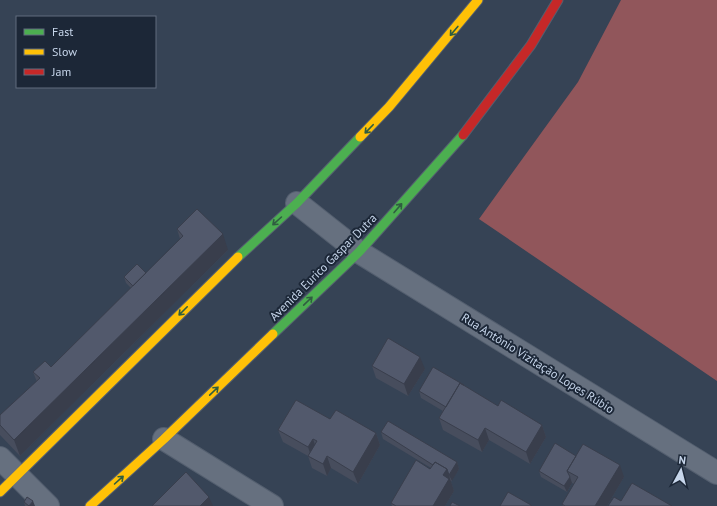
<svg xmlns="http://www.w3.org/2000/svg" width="717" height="506" font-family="'PT Sans',sans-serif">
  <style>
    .forest { fill: #91565b }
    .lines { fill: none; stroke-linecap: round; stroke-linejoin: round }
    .street-casing { stroke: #545f6f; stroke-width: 24 }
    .fast-casing { stroke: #545f6f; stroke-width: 11 }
    .slow-casing { stroke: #545f6f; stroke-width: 11 }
    .jam-casing { stroke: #545f6f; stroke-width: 11 }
    .street { stroke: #66707f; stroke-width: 22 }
    .fast { stroke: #4caf50; stroke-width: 9 }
    .slow { stroke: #ffc107; stroke-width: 9 }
    .jam { stroke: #c62828; stroke-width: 9 }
    .wall { fill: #474d5d }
    .shaded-wall { fill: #393e4c }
    .building { fill: #52596c; stroke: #393e4c }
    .oneway { stroke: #2f5d41 }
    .labels { text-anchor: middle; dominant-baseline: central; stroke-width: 4; stroke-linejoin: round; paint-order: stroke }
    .street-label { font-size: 12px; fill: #c7d6eb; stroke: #1c2737 }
  </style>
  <rect width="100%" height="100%" fill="#364355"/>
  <path class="forest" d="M621 0H717V381L479 219 578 82Z"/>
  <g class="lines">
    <g class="street-casing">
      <path id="street" d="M297 203 359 252 717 473
        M164 439 272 506
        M0 458 48 506"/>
    </g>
    <g class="fast-casing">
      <path id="fast" d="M238 257 297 203 360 137
        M273 334 359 252 463 135"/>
    </g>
    <g class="slow-casing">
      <path id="slow" d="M360 137 389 107 478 0
        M0 492 238 257
        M90 506 164 439 273 334"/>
    </g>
    <g class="jam-casing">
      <path id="jam" d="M463 135 531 45 558 0"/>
    </g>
    <use href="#street" class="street"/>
    <use href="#fast" class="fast"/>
    <use href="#slow" class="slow"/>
    <use href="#jam" class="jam"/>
  </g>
  <path class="wall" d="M177 229 228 250 20 456 1 436 0 435V415L37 382 33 372 51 367 131 288 126 283 124 277 146 273 180 239Z
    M372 366 425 369 408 396 376 378Z
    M464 385V386L498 406 542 425 546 437 530 464 489 440 482 452 443 430 439 418 443 411 421 398 419 391Z
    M330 419 376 433 380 445 358 484 331 468 327 476 312 468 308 456 283 442 278 430Z
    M381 432 457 462 459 469 451 482 454 491 445 506H392L391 503 431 468 383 439Z
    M576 456 624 477 607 506H563L562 504 574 484 572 483 567 492 541 477 539 471Z
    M24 502 35 506H25Z"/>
  <path class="shaded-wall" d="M223 234 228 250 20 456 14 440Z
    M420 357 425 369 408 396 404 384Z
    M542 425 546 437 530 464 526 452Z
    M485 428 489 440 482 452 478 440Z
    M376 433 380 445 358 484 353 472Z
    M313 439 317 451 312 459 308 447Z
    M327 456 331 468 327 476 323 464Z
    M457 462 459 469 452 481 449 475Z
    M620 465 624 477 607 506H595Z
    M447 469 454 491 445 506H433L443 475Z
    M570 477 572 483 567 492 564 486Z
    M209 497 213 506H200Z
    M33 501 35 506H29Z"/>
  <path class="building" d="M197 209 223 234 14 440 0 425V415L40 378 33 372 45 361 51 367 183 236 177 229Z
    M137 264 146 273 133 286 124 277Z
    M388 338 420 357 404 384 372 366Z
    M433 367 464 385H463L460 383 446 407 419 391Z
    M460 383 498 406 501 400 542 425 526 452 485 428 478 440 439 418Z
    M296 400 330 419 336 410 376 433 353 472 327 456 323 464 308 456 317 441 313 439 308 447 278 430Z
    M388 421 457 462 449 475 447 469 435 462 433 465 381 432Z
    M555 443 576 456 567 471 570 477 564 486 539 471Z
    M583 444 620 465 595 506H565L562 504 578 477 567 471Z
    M416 460 430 469 435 462 447 469 443 475 449 479 433 506H396L391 503Z
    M186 472 209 497 200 506H152Z
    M632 483 672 506H608L614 497 621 501Z
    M508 492 531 505V506H500Z
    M27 497 33 501 29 506 24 502Z
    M452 502 460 506H450Z"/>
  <defs><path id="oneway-shaft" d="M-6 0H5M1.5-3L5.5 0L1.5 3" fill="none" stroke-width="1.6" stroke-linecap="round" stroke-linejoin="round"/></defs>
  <g class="oneway">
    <use href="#oneway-shaft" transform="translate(454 31) rotate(130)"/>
    <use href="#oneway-shaft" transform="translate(369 129) rotate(134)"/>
    <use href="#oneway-shaft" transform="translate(398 208) rotate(-49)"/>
    <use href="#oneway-shaft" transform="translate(277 221) rotate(138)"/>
    <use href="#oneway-shaft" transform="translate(308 301) rotate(-44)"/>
    <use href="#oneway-shaft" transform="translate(183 311) rotate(135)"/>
    <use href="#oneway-shaft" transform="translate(214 391) rotate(-44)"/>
    <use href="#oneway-shaft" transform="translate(119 480) rotate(-42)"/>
  </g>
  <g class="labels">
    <g class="street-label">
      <text transform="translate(323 267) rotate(-45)">Avenida Eurico Gaspar Dutra</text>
      <text transform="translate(538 363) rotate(32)">Rua Antônio Vizitação Lopes Rúbio</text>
    </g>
  </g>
  <rect x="16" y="16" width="140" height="72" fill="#1c2737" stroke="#606d7f"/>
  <rect x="24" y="29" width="20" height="6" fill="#4caf50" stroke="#606d7f"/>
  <text x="52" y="36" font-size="12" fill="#c7d6eb">Fast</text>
  <rect x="24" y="49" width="20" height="6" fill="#ffc107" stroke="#606d7f"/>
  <text x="52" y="56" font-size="12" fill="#c7d6eb">Slow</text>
  <rect x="24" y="69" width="20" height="6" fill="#c62828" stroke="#606d7f"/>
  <text x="52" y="76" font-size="12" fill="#c7d6eb">Jam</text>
  <g transform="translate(681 470) rotate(7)" stroke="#1c2737" stroke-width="3" paint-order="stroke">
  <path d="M0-3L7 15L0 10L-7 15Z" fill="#c7d6eb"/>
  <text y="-6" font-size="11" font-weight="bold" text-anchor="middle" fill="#c7d6eb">N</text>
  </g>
</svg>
